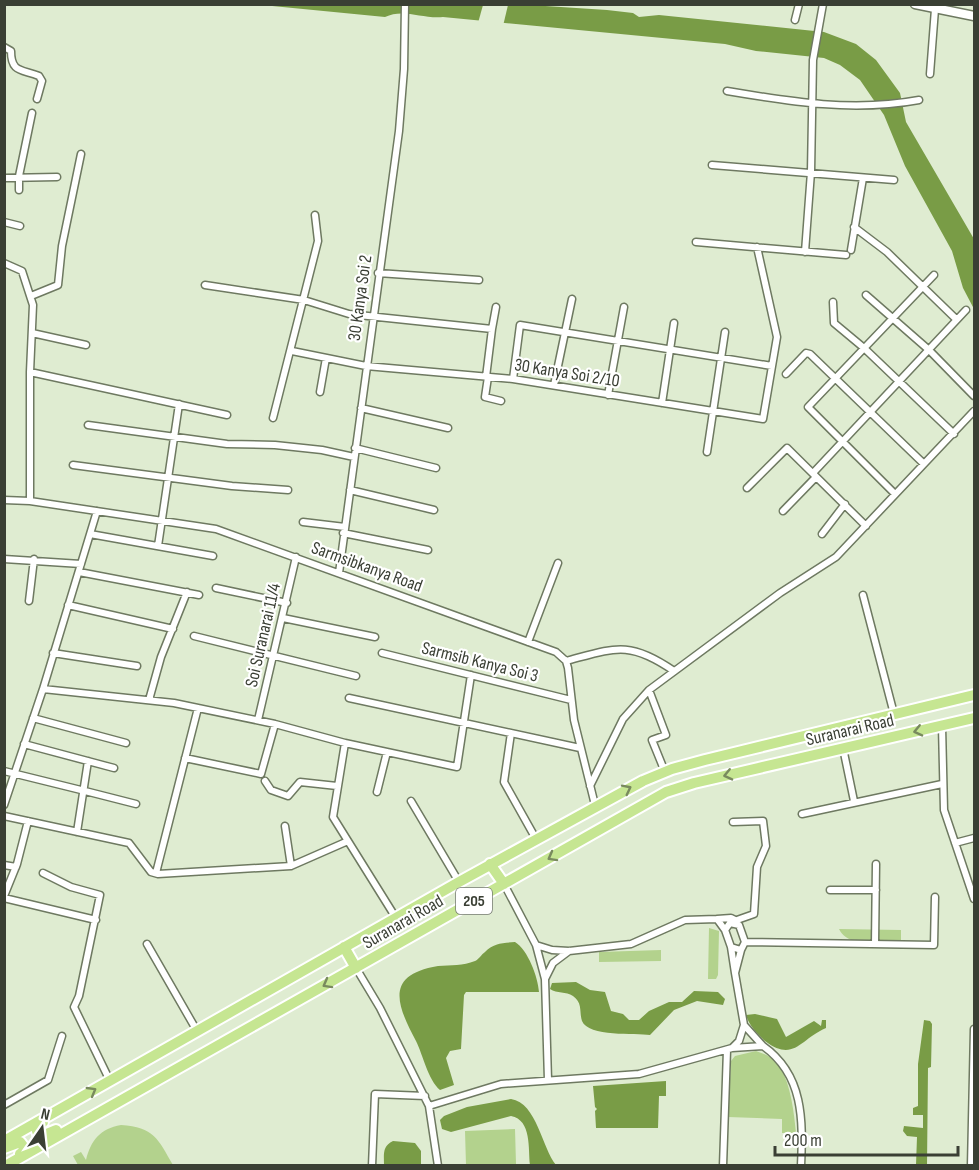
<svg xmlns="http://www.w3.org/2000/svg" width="979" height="1170" font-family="'Sofia Sans Condensed',sans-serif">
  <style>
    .green { fill: #b3d28d }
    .water { fill: #799c46 }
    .pier { fill: #dfecd1 }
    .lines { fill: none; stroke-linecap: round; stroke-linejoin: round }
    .minor-casing { stroke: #6e7961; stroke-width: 9 }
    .tertiary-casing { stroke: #6e7961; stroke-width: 11 }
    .primary-casing { stroke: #fff; stroke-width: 14 }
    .minor { stroke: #fff; stroke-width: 6 }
    .tertiary { stroke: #fff; stroke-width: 8 }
    .primary { stroke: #c6e692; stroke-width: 10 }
    .oneway { stroke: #798a5e }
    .labels { text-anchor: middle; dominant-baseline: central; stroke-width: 4.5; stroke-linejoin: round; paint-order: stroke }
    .shield { fill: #fff; stroke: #757971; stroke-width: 1.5 }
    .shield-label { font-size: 16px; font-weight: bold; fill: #3a3f34 }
    .street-label { font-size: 18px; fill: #3a3f34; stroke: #fff }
  </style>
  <rect width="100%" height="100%" fill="#dfecd1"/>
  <path class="green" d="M709 928 719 931 718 975 716 979H708Z
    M839 929 901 930V943C881 942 849 949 839 929Z
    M661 950V961L599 962V952Z
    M756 1051C765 1054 775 1058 780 1067 791 1085 794 1113 796 1133H782V1119L728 1117 731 1061 735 1056Z
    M121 1125C154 1127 158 1139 173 1165H78L73 1156 81 1152 86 1160C91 1140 100 1129 121 1125Z
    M515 1129 516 1164 466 1165 465 1131Z"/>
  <path class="water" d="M262 5H530L607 10 633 13 639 17 659 15 824 32 856 44 876 60 900 93 906 122 974 239V309L963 288 952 251 905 166 884 115 860 80 840 65 824 58 756 51 725 44 443 17C422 19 403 8 385 17Z
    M515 942C528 950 538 977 539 992H466L464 995 461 1049 450 1051 446 1058 454 1085 440 1090C428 1080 423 1055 416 1041 397 1005 384 975 438 966 451 965 463 966 475 961 478 960 482 954 485 952 493 943 503 943 515 942Z
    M576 982 590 990 605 992 611 1011 623 1014 629 1020H639L649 1011 669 1002H682L694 991 718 992 725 999 723 1005 697 1001 674 1010 650 1035C636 1033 588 1037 582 1021 579 1012 583 1003 573 996 566 991 557 994 550 989L552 983Z
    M755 1014 777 1019 786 1037 814 1021 821 1026 822 1020H826V1028C800 1039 794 1063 765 1041 757 1034 749 1025 746 1015Z
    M924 1020 930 1021 932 1024 931 1067 928 1068 927 1165H916L917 1137 907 1136 903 1131 904 1126 923 1128V1115H913V1108L918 1106V1064Z
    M666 1081V1096H659L658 1128H596L595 1111 597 1109 595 1107 593 1086Z
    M511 1099C537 1103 542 1148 556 1165H530C528 1149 532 1120 511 1116L451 1132 442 1129 440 1120 444 1116 467 1107Z
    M393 1141 415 1143 421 1151V1165H384C384 1155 382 1146 393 1141Z"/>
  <path class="pier" d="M483 5H508L503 26 478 23Z"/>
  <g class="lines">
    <g class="minor-casing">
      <path id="minor" d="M795 20 799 4
        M4 47 11 51C11 73 22 69 39 76L42 81 37 99
        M930 74 935 9
        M727 91C792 102 854 112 919 100
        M712 165 894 180
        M4 178 57 177
        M19 190V176L32 113
        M4 222 20 226
        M854 227 887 252 956 319
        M696 242 846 255
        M851 250 863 178
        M805 252 811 172 813 60 823 4
        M4 263 22 271 33 305 30 372V501
        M378 273 479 280
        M205 285 304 300 349 314 492 329 486 377
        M866 295 929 350 974 396
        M31 296 58 285 62 246 81 154
        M833 302 834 323 864 348 954 434
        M492 329 496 307
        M32 333 86 345
        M292 351 366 366 513 379 763 419 777 337 757 247
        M30 372 227 415
        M786 374 806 353 810 354 924 464
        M488 377 485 397 501 401
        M513 379 520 325 772 366
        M554 385 572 299
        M320 392 326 358
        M608 395 624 307
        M662 403 674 323
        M361 408 448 428
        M273 418 318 241 315 215
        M88 425 227 444 275 445 322 450 354 457
        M355 448 436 468
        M707 452 725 332
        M73 465 232 486 288 490
        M813 473 966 310
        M747 488 787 448 866 526
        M350 490 434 510
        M895 494 808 407 934 275
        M4 500 30 501 216 529 556 652 566 661 568 668 574 720 595 805
        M97 511 43 689 174 703 275 724 345 743 333 817 396 918
        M783 511 816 477
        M303 522 345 527
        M343 533 428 550
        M90 534 213 556
        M822 534 845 504
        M158 546 179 404
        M4 559 81 564
        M79 572 199 595
        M339 573 399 131 404 69 405 4
        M216 588 287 603
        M863 595 894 714
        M29 601 34 559
        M68 605 173 629
        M283 618 375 637
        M194 636 356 676
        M528 642 558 563
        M53 653 137 666
        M382 653 571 700
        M566 661C615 648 629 640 674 671
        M649 690 666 735 652 740 665 772
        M349 698 580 748
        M149 700 161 657 187 592
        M33 718 126 743
        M258 720 296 557
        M942 726 944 810 974 899
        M511 733 504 782 536 839
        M345 743 457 767 471 675
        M24 744 114 768
        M843 748 854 801
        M185 758 261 774 275 724
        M4 771 85 791
        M265 781 271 790 288 796 300 782 337 786
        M590 786 623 719 649 690 780 593 836 557 974 411
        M85 791 136 804
        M377 792 387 752
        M411 801 459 882
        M4 805 43 689
        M802 814 942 784
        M4 816 129 843 151 872 158 874 291 866 348 841
        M733 822 763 821 766 846 757 867 754 914 737 920
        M285 826 291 866
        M77 832 88 761
        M955 843 974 838
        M4 865 16 867
        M43 873 71 887 100 895 79 996 74 1007 110 1081
        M156 873 198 708
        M504 884 536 945 545 979 548 1080
        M830 890H876
        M4 896 17 864 28 821
        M4 898 96 920
        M730 923 739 925 745 942 741 950 731 947 725 930Z
        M725 930 717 919 731 918 737 921
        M745 942 934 945 935 897
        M147 944 197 1031
        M875 944 876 864
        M536 945 552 950 569 951 631 944 685 920 717 919
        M731 947 735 973 741 950
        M356 968 380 1008 429 1106 438 1166
        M735 973 744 1025 763 1046 732 1048 739 1041 744 1025
        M545 979 553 963 569 951
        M763 1046C804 1075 803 1120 801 1166
        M4 1105 48 1080 62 1036
        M429 1106 501 1084 639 1074 732 1048
        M372 1166 375 1094 425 1096
        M723 1166 727 1050
        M971 1166 974 1029"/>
    </g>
    <g class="tertiary-casing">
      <path id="tertiary" d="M915 4 974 16"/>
    </g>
    <g class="primary-casing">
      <path id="primary" d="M490 864 504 884
        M344 947 356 968
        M43 1122 36 1128 38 1134 44 1135 56 1130
        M4 1141 459 882 643 781 672 769 705 760 974 695
        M4 1148 20 1142 26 1150 20 1154
        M5 1166 666 792 694 783 974 718"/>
    </g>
    <use href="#minor" class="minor"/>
    <use href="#tertiary" class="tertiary"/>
    <use href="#primary" class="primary"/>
  </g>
  <defs><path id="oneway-chevron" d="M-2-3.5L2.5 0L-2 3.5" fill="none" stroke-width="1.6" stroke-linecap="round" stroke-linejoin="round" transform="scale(1.5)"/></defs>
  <g class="oneway">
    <use href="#oneway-chevron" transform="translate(918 731) rotate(167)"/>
    <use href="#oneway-chevron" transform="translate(728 775) rotate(167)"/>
    <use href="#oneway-chevron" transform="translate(627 789) rotate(-27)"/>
    <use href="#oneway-chevron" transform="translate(552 857) rotate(151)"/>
    <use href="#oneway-chevron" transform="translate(327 984) rotate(151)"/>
    <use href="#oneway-chevron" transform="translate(92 1091) rotate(-30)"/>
  </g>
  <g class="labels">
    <rect class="shield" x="456" y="888" width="36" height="26" rx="4.5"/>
    <g class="shield-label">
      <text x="474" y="901">205</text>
    </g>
    <g class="street-label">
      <text transform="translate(360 298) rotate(-82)">30 Kanya Soi 2</text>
      <text transform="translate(567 373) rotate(9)">30 Kanya Soi 2/10</text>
      <text transform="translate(367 567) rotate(20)">Sarmsibkanya Road</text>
      <text transform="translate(263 635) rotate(-77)">Soi Suranarai 11/4</text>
      <text transform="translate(480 662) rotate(14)">Sarmsib Kanya Soi 3</text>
      <text transform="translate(850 730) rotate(-13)">Suranarai Road</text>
      <text transform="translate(403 922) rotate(-30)">Suranarai Road</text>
    </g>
  </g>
  <rect width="979" height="1170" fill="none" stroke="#3a3f34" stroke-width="12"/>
  <g transform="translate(42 1128) rotate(14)" stroke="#ffffff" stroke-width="4.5" paint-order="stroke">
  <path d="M0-4.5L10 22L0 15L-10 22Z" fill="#3a3f34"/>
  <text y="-9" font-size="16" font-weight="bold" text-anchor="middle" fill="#3a3f34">N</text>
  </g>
  <path d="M775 1146v9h183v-9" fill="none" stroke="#3a3f34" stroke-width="3"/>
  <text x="784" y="1146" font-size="18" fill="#3a3f34" stroke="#ffffff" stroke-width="4.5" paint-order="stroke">200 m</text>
</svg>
